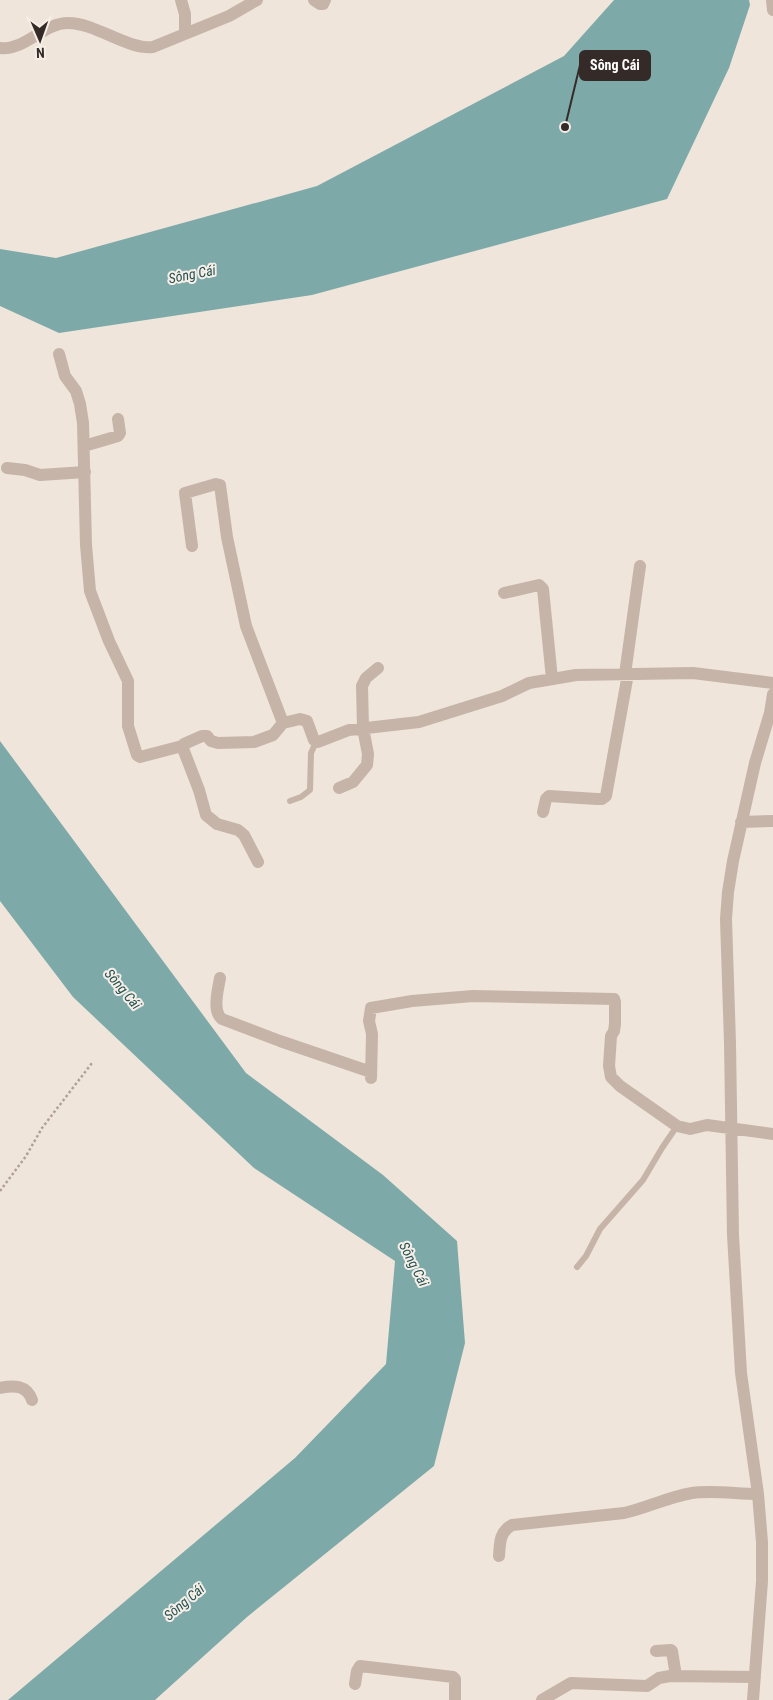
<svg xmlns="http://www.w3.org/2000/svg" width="773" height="1700" font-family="'Roboto Condensed',sans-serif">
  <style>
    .water { fill: #7daaa9 }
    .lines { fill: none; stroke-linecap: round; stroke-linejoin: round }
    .path { stroke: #b29f93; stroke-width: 2.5; stroke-dasharray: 2.5 2.5; stroke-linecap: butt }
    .lane { stroke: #c6b4a8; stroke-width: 6 }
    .street { stroke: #c6b4a8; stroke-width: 12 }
    .labels { text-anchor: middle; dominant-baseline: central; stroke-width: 4; stroke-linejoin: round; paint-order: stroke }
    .water-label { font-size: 14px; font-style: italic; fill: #215051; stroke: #f7efe7 }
    .leader { fill: none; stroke: #342b28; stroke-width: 2 }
    .callout-dot { fill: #342b28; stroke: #f7efe7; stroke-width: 2 }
    .callout { fill: #342b28; stroke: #342b28; stroke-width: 2 }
    .callout-label { font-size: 14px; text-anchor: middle; font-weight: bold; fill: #fff }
  </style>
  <rect width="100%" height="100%" fill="#efe5db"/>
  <path class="water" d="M614 0H749L750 5 729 68 667 199 312 295 59 333 0 306V249L56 258 317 186 564 56Z
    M0 741 246 1073 383 1175 457 1241 465 1343 434 1466 247 1617 155 1700H8L295 1458 386 1364 395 1261 254 1168 73 997 0 901Z"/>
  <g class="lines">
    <path class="path" d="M0 1191 26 1156 42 1128 92 1063"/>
    <path class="lane" d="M290 801 301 797 310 790 311 753 316 742
      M577 1267 586 1256 600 1229 643 1180 662 1148 677 1126"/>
    <path class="street" d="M181 0 185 14V34
      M314 0 320 4H323L325 0
      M772 0 773 10
      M0 48C25 51 43 23 68 23 96 23 127 50 153 47L229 16 257 0
      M59 354 65 376 76 391 80 404 83 423 86 545 90 591 109 641 128 681V726L137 755 140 757 182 746
      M84 446 118 436 120 433 118 419
      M7 468 25 470 40 475 85 472
      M192 546 185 493 216 484 220 485 227 537 246 626 283 723
      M504 593 539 585 543 589 552 679
      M625 674 640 566
      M339 788 353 782 367 765 368 754 363 728 362 686 366 678 378 668
      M543 812 546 799 549 796 597 799H602L606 796 628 674
      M741 822 773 821
      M258 862 244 835 238 830 217 824 206 815 199 790 182 746 184 744 202 736H207L211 741 218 743 254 742 273 735 283 723 300 719 307 721 314 740 318 742 349 730 419 722 502 696 529 683 576 675 693 673 773 683
      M220 978C218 990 212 1011 222 1019L280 1041 371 1072
      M371 1078 372 1034 369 1021 371 1008 412 1001 473 996 614 999 615 1002V1024L614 1031 611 1036 609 1066 611 1077 620 1086 677 1126 690 1129 707 1125 773 1134
      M0 1388C14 1385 27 1385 32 1400
      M499 1556C500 1544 499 1532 512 1525L624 1513C647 1508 668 1497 692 1493 713 1490 737 1494 758 1494
      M656 1651 671 1650 672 1651 676 1676
      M355 1684 357 1671 360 1666 453 1677 455 1679V1700
      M542 1700 571 1683 647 1686 659 1678 670 1676 755 1677
      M753 1700 762 1581V1542L758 1494 741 1373 733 1235 730 1043 726 919 728 892 733 861 755 763 770 713 773 694"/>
  </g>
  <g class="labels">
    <g class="water-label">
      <text transform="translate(192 274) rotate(-11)">Sông Cái</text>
      <text transform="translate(123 989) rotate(50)">Sông Cái</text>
      <text transform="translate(414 1264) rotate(63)">Sông Cái</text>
      <text transform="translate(184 1602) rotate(-40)">Sông Cái</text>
    </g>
  </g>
  <path class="leader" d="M565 127L580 65"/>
  <circle class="callout-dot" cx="565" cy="127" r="5"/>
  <rect class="callout" x="580" y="51" width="70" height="29" rx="5"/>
  <g class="callout-label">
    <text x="615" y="70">Sông Cái</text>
  </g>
  <g transform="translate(40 40) rotate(178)" stroke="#f7efe7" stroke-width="4" paint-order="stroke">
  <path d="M0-4L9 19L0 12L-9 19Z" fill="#342b28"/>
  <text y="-8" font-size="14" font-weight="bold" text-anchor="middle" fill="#342b28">N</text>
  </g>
</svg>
